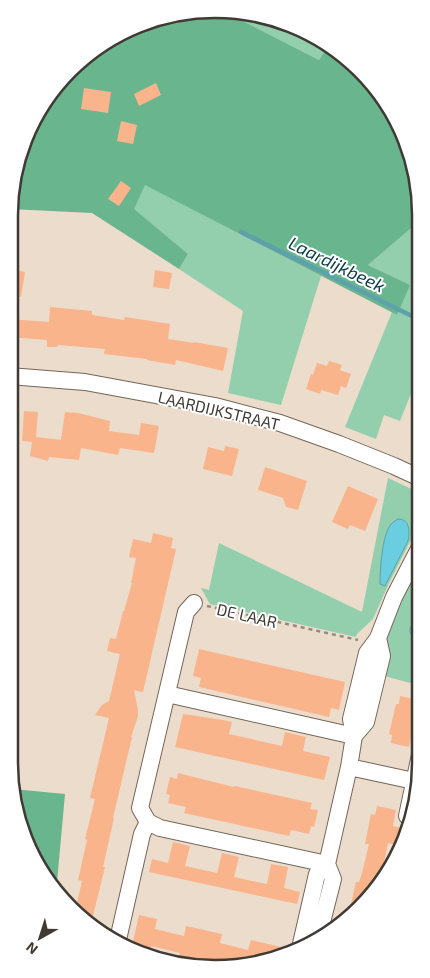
<svg xmlns="http://www.w3.org/2000/svg" width="430" height="978" font-family="'Exo 2',sans-serif">
  <style>
    .green { fill: #93cfad }
    .forest { fill: #69b58d }
    .water { fill: #6acde0; stroke: #5da1ac }
    .lines { fill: none; stroke-linecap: round; stroke-linejoin: round }
    .stream { stroke: #5da1ac; stroke-width: 4.5 }
    .building { fill: #f9b48c }
    .street-casing { stroke: #746659; stroke-width: 18 }
    .path { stroke: #958a7f; stroke-width: 2.5; stroke-dasharray: 4 4; stroke-linecap: butt }
    .street { stroke: #fff; stroke-width: 16 }
    .labels { text-anchor: middle; dominant-baseline: central; stroke-width: 4; stroke-linejoin: round; paint-order: stroke }
    .street-label { font-size: 16px; fill: #403a34; stroke: #fff }
    .water-label { font-size: 18px; font-style: italic; fill: #0c3c44; stroke: #fff }
    .rim { fill: none; stroke: #403a34; stroke-width: 2.5 }
  </style>
  <rect width="100%" height="100%" fill="#ebdccc"/>
  <path class="green" d="M225 12 282 20 329 45 319 60Z
    M145 184 321 276 281 405 228 393 243 311 179 269 188 254 133 209Z
    M420 219V371L400 421 384 415 376 439 345 427 392 312 397 315 409 285 368 265 417 223Z
    M388 478 420 493V522L389 583 373 619 357 634 356 637 210 604 201 588 209 590 219 543 362 612Z
    M421 560V686L381 675 384 640 391 619Z"/>
  <path class="forest" d="M202 9 225 12 319 60 329 45 340 51 378 89 405 136 419 188 420 219 417 223 368 265 410 285 397 315 145 185 134 209 188 254 179 269 92 213 10 209 20 148 60 79 124 30Z
    M13 789 65 794 56 893 20 830Z"/>
  <path class="water" d="M398 519C410 519 410 532 408 541L385 586 380 584C380 569 382 539 389 527 391 523 395 521 398 519Z
    M421 613V657L419 651 410 632V628Z"/>
  <g class="lines">
    <path class="stream" d="M241 232 420 320"/>
  </g>
  <path class="building" d="M156 83 161 95 139 106 134 94Z
    M84 88 111 92 108 113 81 109Z
    M121 121 137 125 133 144 117 141Z
    M121 181 131 188 119 206 108 199Z
    M11 269 25 272 21 297 9 295V285Z
    M155 270 172 273 169 289 153 287Z
    M50 307 92 311V315L124 320 125 317 170 324 168 339 194 343V342L228 348 223 371 176 360 175 365 147 360V359L104 354 105 349 59 345 56 347H47V340L9 337V319L49 322Z
    M329 361 342 365 340 370 351 374 346 388 341 386 338 395 321 390 320 394 306 389 311 374 313 375 317 363 327 366Z
    M24 411 38 412 36 437 61 440 65 412 78 413 110 421 109 431 139 435 141 423 159 426 154 453 120 448 118 455 81 448 79 460 49 457 48 461 30 456 32 442 22 441Z
    M225 446 239 449 232 476 203 469 208 447 224 451Z
    M265 467 307 481 298 510 286 507 283 498 258 490Z
    M348 486 378 499 365 531 350 525 348 529 332 522Z
    M153 533 173 538 171 548 176 549 143 692 134 690 138 710V716L131 737H132L113 818H114L103 867H105L91 924 75 912 82 881 78 880 87 840 85 839 95 799 90 798 109 718 95 715 102 705 109 701 120 654 107 651 110 638 116 639 123 611H124L132 583H131L136 558 129 557 133 539 151 543Z
    M199 649 345 682 339 710 331 708 329 717 199 687 201 678 193 676Z
    M400 696 419 700 409 747 391 743 392 735 389 734 396 704H399Z
    M183 714 223 720 232 722 229 734 282 746 285 732 306 737 303 751 330 757 324 780 175 747Z
    M178 773 234 787 235 786 312 803 310 809 318 810 314 827 311 826 309 834 291 830 289 836 184 813 186 807 168 803 170 795 166 794 170 777 177 779Z
    M377 806 396 810 393 826 410 830 401 846 388 843 380 882 370 899 348 917 356 882H359L362 873 369 844H365L371 814 375 815Z
    M173 842 190 846 185 866 217 873 222 853 239 857 234 877 252 881 267 884 271 864 288 867 284 888 300 892 297 904 149 872 152 859 168 863Z
    M139 915 157 919 155 929 184 936 186 926 222 934 220 943 248 950 251 940 290 949 291 951 244 967 216 961 215 964 210 962V963L184 958 185 957 179 956 180 953 151 946V949L132 946Z"/>
  <g class="lines">
    <g class="street-casing">
      <path id="street" d="M9 376 85 382 215 406 280 423 339 444 394 466 420 478
        M167 694 354 736 351 719 367 653 378 638 394 597 421 545
        M349 767 414 781
        M407 816 421 750
        M148 822 160 828 327 864
        M317 942 333 879 327 864 349 767 354 736 366 722 382 656 378 638
        M117 944 142 834 148 822 140 808 186 612 194 603
        M300 948 317 874 327 864"/>
    </g>
    <path class="path" d="M207 606 358 640"/>
    <use href="#street" class="street"/>
  </g>
  <g class="labels">
    <g class="street-label">
      <text transform="translate(219 410) rotate(13)">LAARDIJKSTRAAT</text>
      <text transform="translate(247 615) rotate(13)">DE LAAR</text>
    </g>
    <g class="water-label">
      <text transform="translate(337 264) rotate(26)">Laardijkbeek</text>
    </g>
  </g>
  <path d="M0 0H430V978H0ZM215 18H215A197 197 0 0 1 412 215V763A197 197 0 0 1 215 960H215A197 197 0 0 1 18 763V215A197 197 0 0 1 215 18Z" fill="#fff" fill-rule="evenodd"/>
  <path class="rim" d="M215 18H215A197 197 0 0 1 412 215V763A197 197 0 0 1 215 960H215A197 197 0 0 1 18 763V215A197 197 0 0 1 215 18Z"/>
  <g transform="translate(40 938) rotate(219)" stroke="#ffffff" stroke-width="4" paint-order="stroke">
  <path d="M0-4L9 19L0 12L-9 19Z" fill="#403a34"/>
  <text y="-8" font-size="14" font-weight="bold" text-anchor="middle" fill="#403a34">N</text>
  </g>
</svg>
